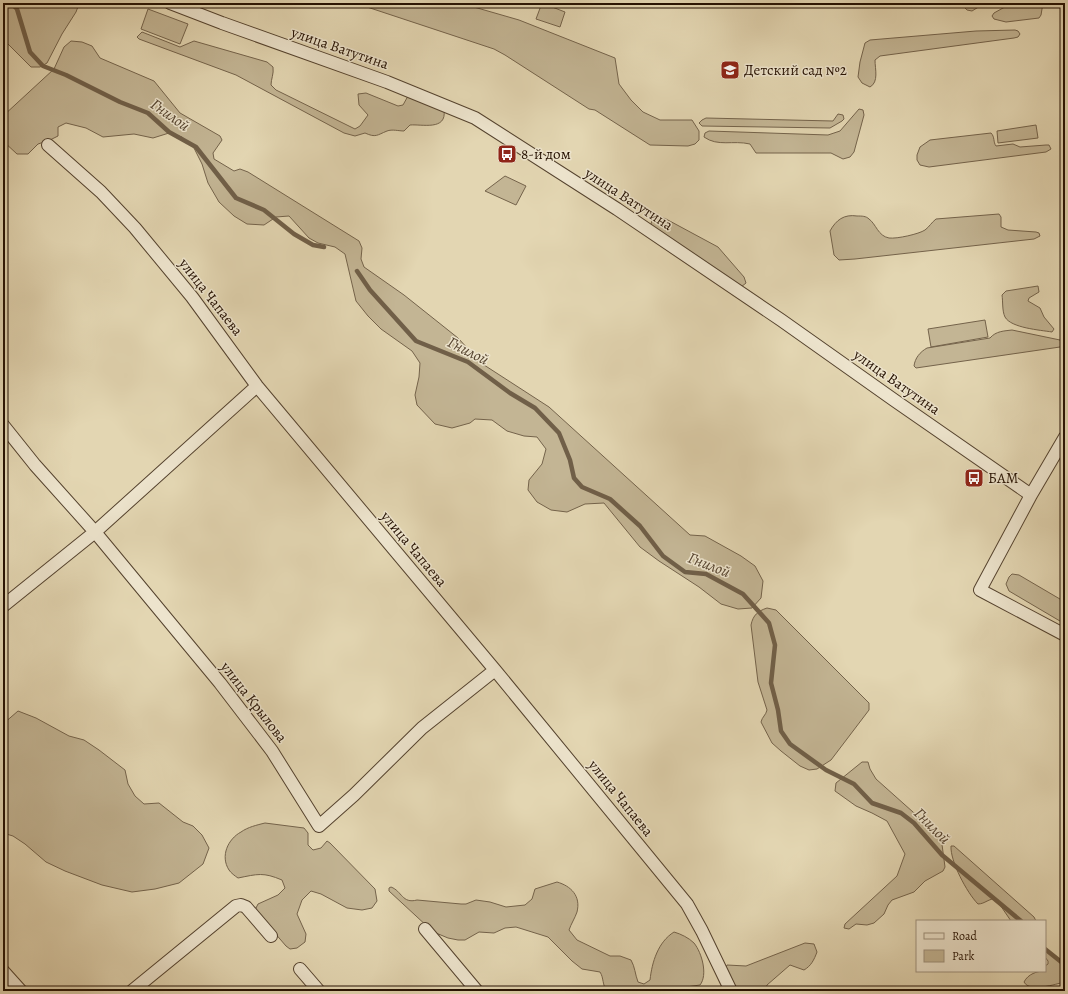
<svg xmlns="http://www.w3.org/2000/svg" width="1068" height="994" font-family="Alegreya,serif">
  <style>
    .green { fill: #c3b594; stroke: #74634b }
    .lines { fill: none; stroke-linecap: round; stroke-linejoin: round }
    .stream { stroke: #705f48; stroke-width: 4.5 }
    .street-casing { stroke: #54422e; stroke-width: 14 }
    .street { stroke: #ede4cd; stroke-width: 12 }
    .labels { text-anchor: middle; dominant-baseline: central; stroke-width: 3; stroke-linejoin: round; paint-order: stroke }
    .street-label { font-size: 15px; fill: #251102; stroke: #ede4cd }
    .poi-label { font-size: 15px; fill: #251102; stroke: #ede4cd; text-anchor: start }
    .water-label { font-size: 16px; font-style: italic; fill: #574530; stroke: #ede4cd }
  </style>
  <rect width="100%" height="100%" fill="#e3d6b2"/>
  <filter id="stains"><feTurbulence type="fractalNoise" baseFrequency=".005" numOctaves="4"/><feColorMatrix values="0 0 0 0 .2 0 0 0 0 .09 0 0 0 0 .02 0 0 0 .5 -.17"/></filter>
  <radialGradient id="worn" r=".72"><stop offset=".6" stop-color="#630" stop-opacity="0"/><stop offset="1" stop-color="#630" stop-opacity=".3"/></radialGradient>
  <path class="green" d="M3 3H78L79 4 76 12 62 34 47 63 40 67H31L3 39Z
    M355 3H460L519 20 615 58 619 84 631 100 643 112 660 120H692L699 131V140L695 144 688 146 650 145 595 110 589 109 505 55 494 49Z
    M542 3 565 12 560 27 536 19Z
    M964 3H985L972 11 967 10 964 7Z
    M1012 3H1043L1041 15 1039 18 1006 22 994 19 992 16 994 13Z
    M148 9 188 24 180 44 141 29Z
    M1015 30 1018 31 1020 34 1018 37 1014 38 880 56 875 60C875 69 879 82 870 87L862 83 858 77 860 62 865 43 870 40 976 31Z
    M142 32 180 47 194 41 267 62 273 67C274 74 271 79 271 85L276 90 355 129 360 126 368 115 359 105 358 94 366 93 398 106 403 105 408 96 444 110C447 131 422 124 410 125L404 131C399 131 392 129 387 131 377 135 376 138 365 133L355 136 344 133 236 75 139 39 137 37Z
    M71 41 82 42 92 46 100 58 154 81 180 113 220 136 222 140 213 153 214 159 234 171 240 169 248 172 359 241 362 248 361 259 364 267 404 295 458 338 481 363 549 407 690 535 705 536 741 556 755 566 763 581 761 598 752 608 738 609 721 604 699 587 659 561 640 547 604 503 585 504 567 512 551 510 537 502 528 490 529 480 542 464 546 449 537 437 524 436 507 431 492 420 475 419 470 423 452 428 435 424 417 405 415 395 419 377 420 363 412 351 381 329 368 316 356 301 345 254 335 247 318 243 309 238 289 216 276 217 264 225 247 224 234 216 219 202 208 183 202 164 194 148 182 137 169 133 153 138 134 134 103 137 86 128 66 123 58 127V136L50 140 38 144 28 154H17L3 141V116L54 69 64 47Z
    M859 109 863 110 864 115 854 152 850 157 843 159 831 153H756L750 144C733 140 718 147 704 137L705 133 709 131 828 135 840 131Z
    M838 114 843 115 844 119 842 121 830 128 702 126 699 123 702 120 706 118 833 121Z
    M1036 125 1038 138 998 143 997 131Z
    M991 133C995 137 993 142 996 146L1013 144 1020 147 1046 145H1049L1051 149 1046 152 929 167 920 165 917 160V155L920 147 930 140Z
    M505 176 526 186 516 205 485 191Z
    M999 214 1001 217V227L1008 230 1036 232 1039 233 1040 236 1034 239 855 259 839 260 834 255 830 231C836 220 844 214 857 216 862 216 866 216 869 219 876 224 878 236 889 238 897 239 919 234 925 230 929 227 932 222 936 219Z
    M658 216 666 219 718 247 744 277 746 283 741 287 656 229 651 224 652 220Z
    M1038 286 1039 292 1029 298 1028 301 1040 308 1044 317 1054 329 1052 332C1040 330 1011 328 1005 317 1002 311 1003 301 1002 295L1006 291Z
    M985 320 988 337 931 347 928 329Z
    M1012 330 1060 340 1062 344 1060 347 916 368 914 366C915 358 920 352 927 348L990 338C996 331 1004 331 1012 330Z
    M1012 574 1019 575 1065 602V624L1009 591 1006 584 1009 577Z
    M767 608 776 610 869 703V710L831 760 817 769 809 770 800 766 781 751 772 743 761 722C762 717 766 715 767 710L758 682 751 625C753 615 758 611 767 608Z
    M18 711 36 718 69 736 84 740 99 750 125 770 128 784 135 796 144 804 159 803 183 822 193 826 202 835 209 848 203 864 179 883 155 889 132 892 102 885 65 871 46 862 25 844 13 836 3 833V724Z
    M862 762H868L870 769 876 779 941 837 945 867 943 871 925 881 914 892 892 900 888 905 884 914 874 923 867 925 856 924 849 929 844 928 845 924 897 876 905 854 887 821 872 813 856 806 835 791 836 783Z
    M265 823 304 828 308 833V845L313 850 321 848 327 841 330 843 375 889 377 901 372 908 362 910 347 908 321 894 311 891 302 900 297 914 306 934 305 942 297 948 290 949 286 946 255 910 258 904 278 895 285 888 282 880C263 872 258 874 238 878 235 876 231 873 229 870 220 856 228 839 241 832 248 827 257 825 265 823Z
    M951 846H954L1034 917 1036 921H1011L996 899C989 898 985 904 978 904 967 893 950 861 951 846Z
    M557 882C571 886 581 896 577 912 575 918 571 924 569 930L577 940 610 956H620L631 960C635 967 635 974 638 982L644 984 650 980C652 962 658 942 674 932 681 934 689 938 694 943 702 953 708 975 700 985L665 990 664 991H607C602 985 604 978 600 972L582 969 572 961 548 937 516 927 505 928 494 933 479 932 465 940H458L448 938 436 933 429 928 389 891V888L391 887C402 891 402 904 417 900L461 904H466L476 900 490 902 506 907 525 905 532 899 535 889Z
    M805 943 814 944 817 952C814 960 811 966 804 970L790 965 767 985 765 991H734L724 971 727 965 746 966Z
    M1045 948 1061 963 1065 962V982C1055 984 1030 993 1024 982 1028 974 1037 971 1045 971V966L1048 964V961L1045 957Z"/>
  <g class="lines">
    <path class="stream" d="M11 3 17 9 30 52 43 66 66 75 120 102 148 113 169 132 196 147 236 198 264 210 294 234 313 245 324 247
      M357 271 370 290 416 341 468 362 510 393 535 408 559 433 570 460 574 478 582 487 610 499 640 526 663 556 685 572 706 574 743 594 769 623 775 645 771 683 778 710 781 731 790 744 826 770 854 784 872 803 901 813 914 823 942 855 1021 921
      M1045 949 1065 965"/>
    <g class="street-casing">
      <path id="street" d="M170 3 222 23 387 82 475 118 617 209 781 320 894 400 1031 495
        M48 145 101 192 135 228 192 297 257 386 495 670 687 904 702 931 731 991
        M3 425 35 465 95 532 220 683 272 751 319 826 354 795 422 728 495 670
        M1065 437 1031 495 980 590 1065 635
        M3 606 95 532 257 386
        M425 929 477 991
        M300 969 319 991
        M3 971 21 991
        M132 991 236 906 241 905 246 907 271 936"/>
    </g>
    <use href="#street" class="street"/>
  </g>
  <defs>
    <g id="school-square" transform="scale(1)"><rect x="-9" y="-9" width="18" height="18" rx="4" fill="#8f2418" stroke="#ede4cd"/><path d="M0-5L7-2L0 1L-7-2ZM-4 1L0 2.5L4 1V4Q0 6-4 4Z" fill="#fff"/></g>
    <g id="bus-square" transform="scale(1)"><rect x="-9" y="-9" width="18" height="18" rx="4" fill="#8f2418" stroke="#ede4cd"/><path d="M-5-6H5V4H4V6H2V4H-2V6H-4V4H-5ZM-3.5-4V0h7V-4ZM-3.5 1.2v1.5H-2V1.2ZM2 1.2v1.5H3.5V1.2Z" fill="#fff"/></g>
  </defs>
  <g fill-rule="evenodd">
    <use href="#school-square" x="730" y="70"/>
    <use href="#bus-square" x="507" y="154"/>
    <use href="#bus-square" x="974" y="478"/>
  </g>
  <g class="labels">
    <g class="street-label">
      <text transform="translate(340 48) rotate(19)">улица Ватутина</text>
      <text transform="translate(629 199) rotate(33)">улица Ватутина</text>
      <text transform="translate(211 297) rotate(52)">улица Чапаева</text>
      <text transform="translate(897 382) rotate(35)">улица Ватутина</text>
      <text transform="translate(414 549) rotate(50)">улица Чапаева</text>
      <text transform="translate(254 702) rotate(52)">улица Крылова</text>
      <text transform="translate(621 798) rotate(51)">улица Чапаева</text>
    </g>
    <g class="poi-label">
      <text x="744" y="70">Детский сад №2</text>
      <text x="521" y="154">8-й дом</text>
      <text x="988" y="478">БАМ</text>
    </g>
    <g class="water-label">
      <text transform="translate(170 115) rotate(35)">Гнилой</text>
      <text transform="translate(468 351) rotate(27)">Гнилой</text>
      <text transform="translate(709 565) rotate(21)">Гнилой</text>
      <text transform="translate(932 826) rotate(45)">Гнилой</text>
    </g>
  </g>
  <rect width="1068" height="994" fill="none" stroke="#e3d6b2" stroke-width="16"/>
  <rect x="4" y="4" width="1060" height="986" fill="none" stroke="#251102" stroke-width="2"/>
  <rect x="8" y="8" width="1052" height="978" fill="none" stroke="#251102"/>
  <rect x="916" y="920" width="130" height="52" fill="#ede4cd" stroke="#9d907c"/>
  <rect x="924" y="933" width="20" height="6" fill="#ede4cd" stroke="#9d907c"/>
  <text x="952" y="940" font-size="12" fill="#251102">Road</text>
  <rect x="924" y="950" width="20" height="12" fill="#c3b594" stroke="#9d907c"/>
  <text x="952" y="960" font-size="12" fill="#251102">Park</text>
  <rect width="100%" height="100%" filter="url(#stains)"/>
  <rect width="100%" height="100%" fill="url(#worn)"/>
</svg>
